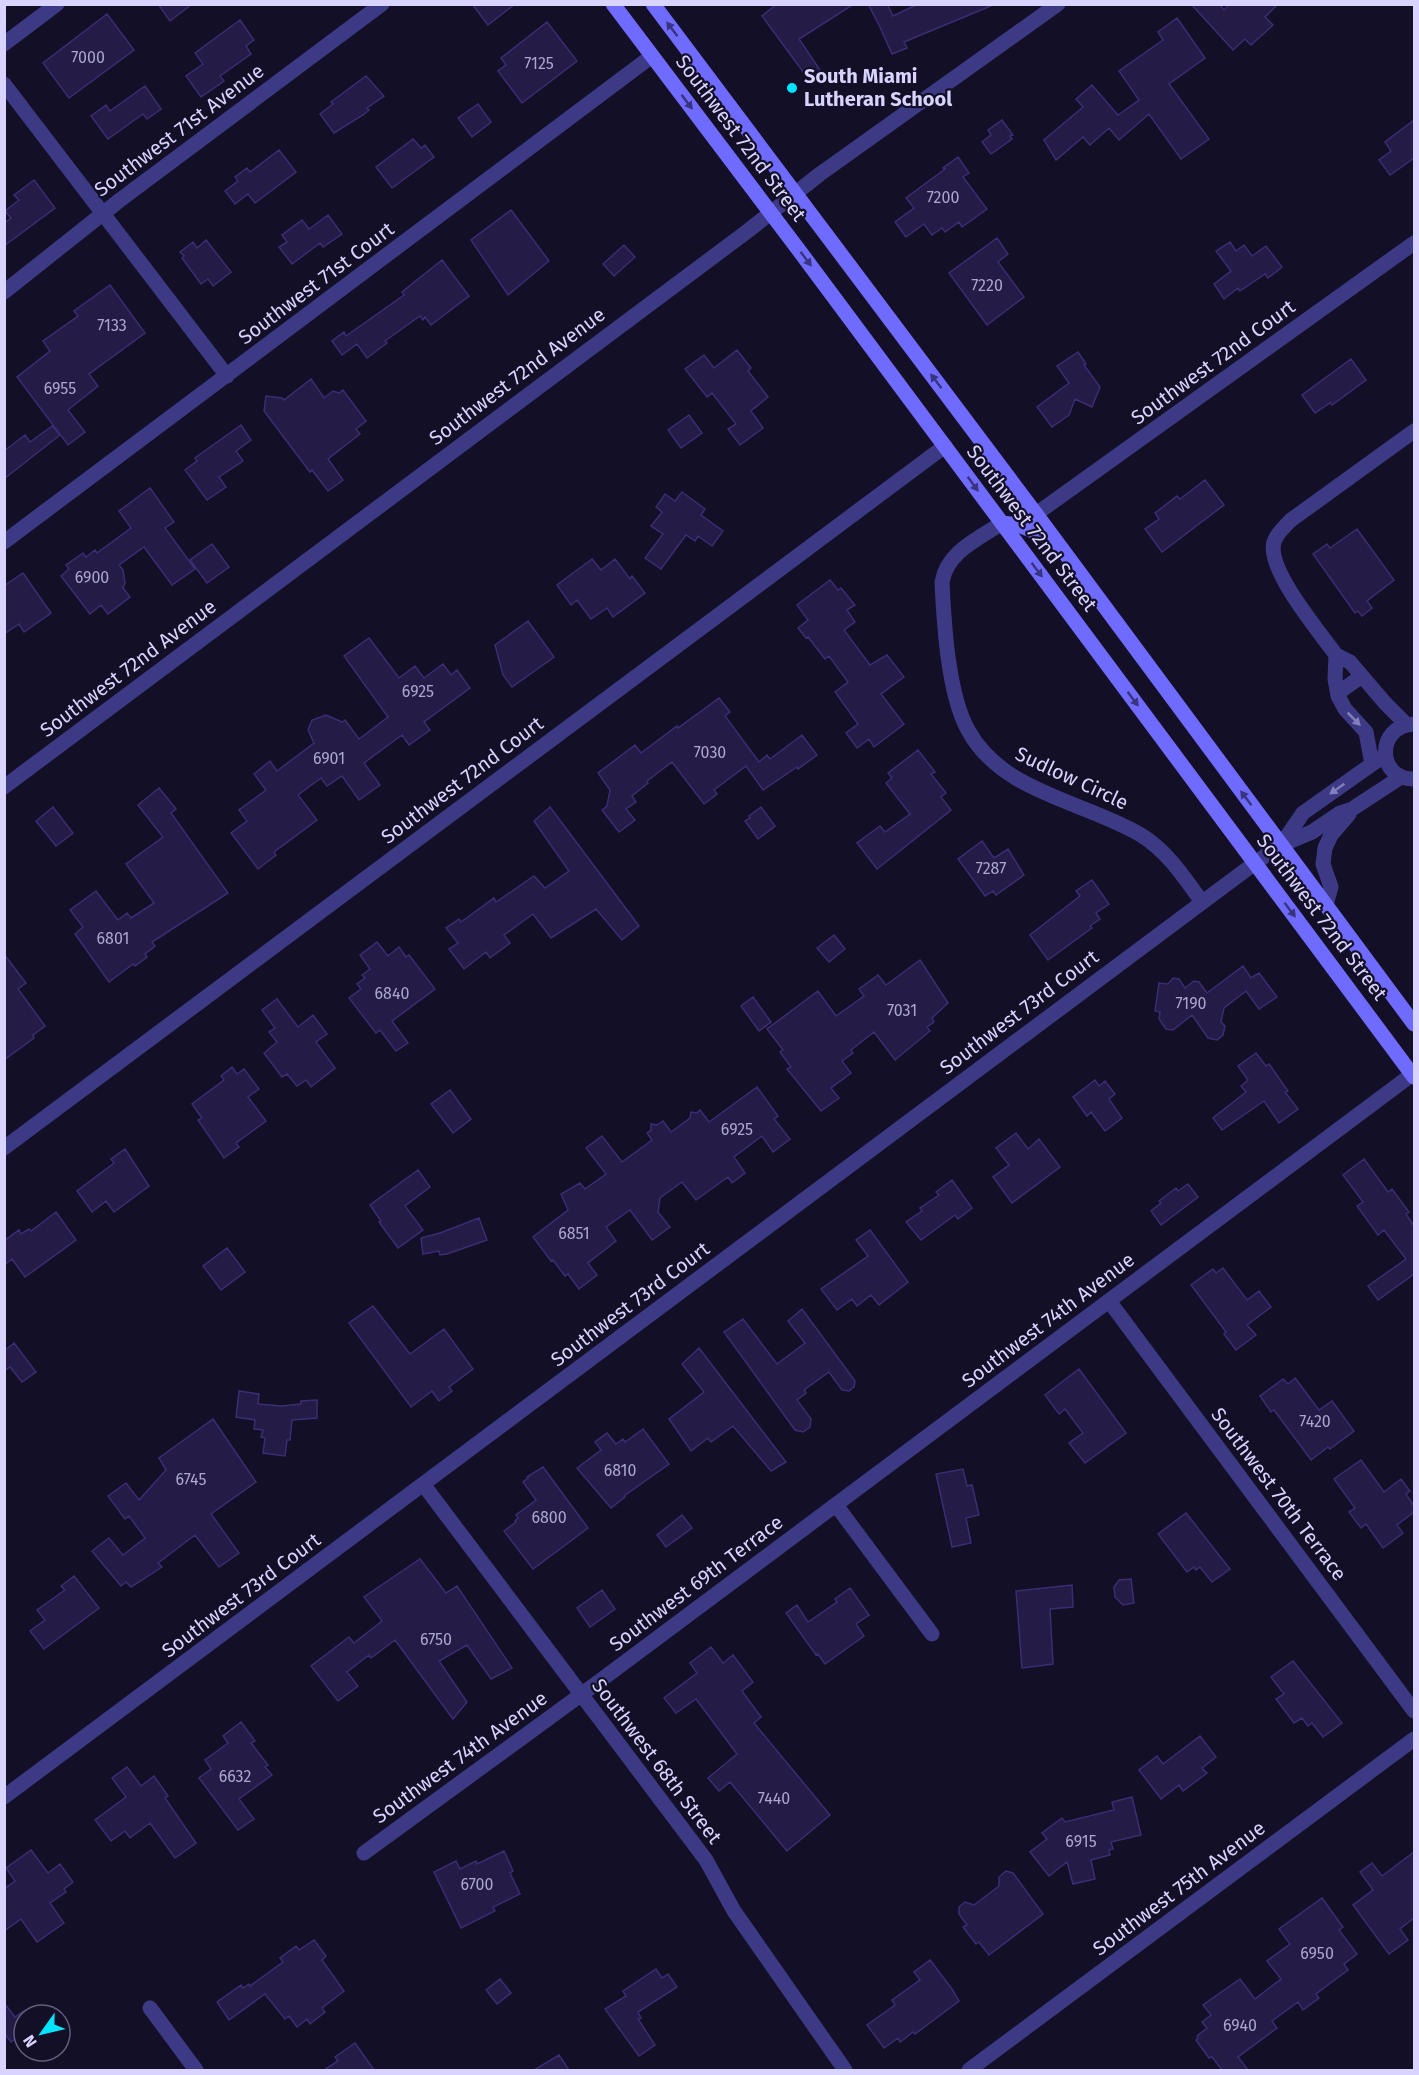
<svg xmlns="http://www.w3.org/2000/svg" width="1419" height="2075" font-family="'Fira Sans',sans-serif">
  <style>
    .building { fill: #241b47; stroke: #3b2d73; stroke-width: 1.5 }
    .lines { fill: none; stroke-linecap: round; stroke-linejoin: round }
    .minor { stroke: #3d3a85; stroke-width: 15 }
    .tertiary { stroke: #3d3a85; stroke-width: 15 }
    .secondary { stroke: #6f6bff; stroke-width: 15 }
    .oneway { fill: #38347d }
    .oneway2 { fill: #837fbc }
    .poi-dot { fill: #00e5ff; stroke: #130f26; stroke-width: 2 }
    .labels { text-anchor: middle; dominant-baseline: central; stroke-width: 4.5; stroke-linejoin: round; paint-order: stroke }
    .number-label { font-size: 16px; fill: #aca6d1 }
    .poi-label { font-size: 20px; font-weight: bold; fill: #d9d4ff; stroke: #130f26; text-anchor: start }
    .street-label { font-size: 20px; fill: #d9d4ff; stroke: #130f26 }
  </style>
  <rect width="100%" height="100%" fill="#130f26"/>
  <path class="building" d="M158 4H192L170 21Z
    M472 4H515L488 25Z
    M777 4H854L799 39 824 76 812 84 762 16Z
    M868 4H887L893 16 918 4 993 5 904 42 907 48 892 54 879 25Z
    M1191 4H1219L1224 10 1230 4H1278L1265 17 1273 25 1251 45 1245 39 1233 50Z
    M107 14 134 50 69 98 43 63Z
    M1177 18 1205 58 1169 84 1209 139 1181 159 1149 114 1119 140 1109 128 1090 145 1083 137 1056 160 1044 140 1083 107 1076 99 1092 85 1118 115 1139 100 1119 71 1163 40 1158 32Z
    M240 20 254 40 246 46 251 54 220 76 224 81 201 97 186 76 203 64 195 53Z
    M547 22 577 61 522 103 498 71 506 65 501 58Z
    M366 76 384 96 367 108 369 110 363 115 334 133 320 114 333 104 331 102Z
    M145 86 161 109 147 119 143 114 108 139 91 116 106 105 110 111Z
    M478 104 491 122 472 137 458 118Z
    M1002 120 1013 135 1010 136 1012 139 991 154 982 142 991 135 988 130Z
    M1414 120V158L1390 175 1379 160 1391 151 1385 142Z
    M413 139 421 148 425 145 434 157 392 188 376 167Z
    M279 150 296 172 255 203 248 194 235 204 225 191 238 181 235 177 247 168 250 172Z
    M958 157 969 173 963 177 987 209 962 227 959 222 945 232 942 228 932 235 924 224 906 237 895 222 914 208 906 198 945 169 943 168Z
    M34 180 55 208 4 246V223L11 218 5 211 19 200 14 195Z
    M511 210 549 261 508 295 471 240Z
    M328 215 342 234 323 247 320 243 292 264 279 247 287 242 282 235 302 220 309 229Z
    M997 238 1008 254 998 262 1024 297 987 325 949 273Z
    M206 240 231 272 213 286 208 279 201 284 182 258 184 256 180 252 193 242 197 248Z
    M1230 242 1236 251 1244 245 1252 256 1266 246 1282 267 1268 278 1265 274 1240 291 1238 288 1224 299 1214 284 1231 271 1216 251Z
    M624 245 635 257 614 276 603 264Z
    M442 260 469 296 431 325 425 317 423 320 420 316 385 341 387 343 367 358 357 344 342 355 332 341 344 332 346 336 404 295 402 292Z
    M110 285 145 333 89 374 98 386 68 410 85 432 68 445 17 377 50 351 43 341 78 316 74 311Z
    M737 350 751 368 748 371 768 397 751 411 763 428 740 445 728 429 736 424 712 393 707 397 685 369 704 355 714 368Z
    M1078 352 1086 364 1084 365 1100 387 1092 407 1075 399 1069 415 1052 427 1037 407 1069 383 1057 366Z
    M1351 359 1366 380 1332 405 1330 403 1315 413 1302 395Z
    M311 379 324 398 333 391 339 393 343 390 366 421 356 429 360 434 328 459 343 480 328 491 312 470 310 472 264 411 266 396 282 398 284 400Z
    M689 415 702 433 681 448 668 430Z
    M241 425 251 440 236 451 243 461 219 477 226 487 207 500 185 470 197 461 195 458Z
    M52 426 60 435 4 479V451L25 435 30 442Z
    M1205 480 1224 505 1162 552 1145 529 1159 519 1155 513 1177 496 1180 499Z
    M150 488 174 522 165 528 195 569 172 585 144 547 119 565 123 570 125 583 123 588 130 597 108 614 101 605 90 614 61 576 69 569 66 565 83 553 86 557 95 550 97 553 131 528 119 511Z
    M682 492 705 509 701 515 723 531 712 546 698 536 695 541 686 535 661 569 645 558 663 534 651 526 662 512 656 507 665 494 675 501Z
    M1357 529 1394 580 1367 601 1372 608 1362 616 1358 611 1355 613 1313 554 1327 544 1330 548Z
    M212 544 229 567 207 583 190 560Z
    M592 559 601 570 615 559 630 579 632 576 645 593 613 617 607 608 591 619 577 600 571 605 557 585Z
    M23 573 51 613 24 632 19 624 4 634V586Z
    M830 580 838 590 841 588 855 605 847 610 855 622 844 630 870 665 887 655 904 677 881 694 904 724 874 747 869 739 857 748 846 733 858 724 835 692 848 682 829 656 825 659 808 637 806 638 798 628 808 620 797 605Z
    M528 621 554 657 512 687 503 675 495 645Z
    M369 638 399 678 415 666 424 678 443 664 451 675 457 670 470 688 424 722 430 730 409 745 402 735 364 763 380 785 359 800 342 776 327 786 321 778 298 795 317 820 274 852 276 855 258 869 231 833 247 821 239 810 266 790 254 774 270 761 277 771 314 743 308 730 312 720 326 715 342 722 345 720 359 739 388 717 344 656Z
    M719 698 730 712 725 716 759 762 767 755 770 759 802 735 817 755 798 769 797 767 763 790 746 766 714 790 717 794 704 804 672 762 647 781 648 783 632 796 636 802 626 809 635 820 619 832 602 810 607 806 610 790 598 773 635 745 641 753 677 726 678 728Z
    M918 750 935 772 931 774 946 793 941 797 951 810 877 869 857 843 880 826 885 832 910 814 886 783 892 778 888 773Z
    M159 788 176 809 171 813 228 893 152 942 155 946 145 954 147 957 135 966 133 964 109 982 75 934 83 927 70 910 96 891 118 920 127 913 131 918 154 903 126 864 163 837 138 805Z
    M53 807 73 833 56 846 36 821Z
    M550 807 639 926 622 940 596 909 551 938 533 914 504 935 510 943 490 958 486 952 464 969 449 949 458 943 446 928 459 919 461 922 494 898 496 902 534 876 545 888 569 871 534 821Z
    M761 807 775 826 758 839 745 821 750 818 749 816Z
    M982 841 994 858 1008 849 1024 875 996 895 993 891 985 896 958 859Z
    M1092 880 1109 904 1096 913 1100 919 1090 926 1092 928 1048 960 1030 935 1080 896 1076 891Z
    M834 935 845 949 829 962 817 948Z
    M377 942 388 956 399 947 406 957 409 955 435 989 392 1021 408 1043 396 1051 380 1030 376 1033 349 998 361 989 357 984 365 978 362 975 370 969 360 955Z
    M4 954 26 983 18 989 45 1026 33 1035 34 1038 4 1060Z
    M920 960 948 1003 932 1018 934 1022 927 1027 930 1031 895 1060 874 1032 851 1050 853 1053 842 1061 851 1073 831 1088 839 1098 821 1111 787 1069 791 1067 780 1052 783 1050 767 1029 818 991 836 1016 864 996 859 989 878 975 886 985Z
    M1243 966 1251 978 1259 973 1277 997 1259 1009 1246 991 1224 1008 1221 1022 1225 1026 1223 1035 1217 1040 1208 1038 1192 1015 1173 1030 1166 1029 1159 1019 1160 1012 1155 1011 1159 983 1168 984 1173 978 1179 979 1185 988 1194 981 1199 982 1207 993Z
    M753 997 771 1022 759 1031 741 1006Z
    M277 999 298 1027 313 1015 327 1034 316 1042 335 1068 311 1087 306 1080 297 1086 287 1074 282 1077 264 1053 277 1042 269 1032 275 1028 262 1010Z
    M1256 1053 1266 1066 1269 1064 1288 1091 1285 1092 1298 1109 1279 1123 1264 1101 1222 1130 1213 1118 1246 1092 1241 1086 1248 1080 1238 1066Z
    M232 1067 237 1074 244 1069 259 1089 248 1097 266 1121 236 1143 239 1147 224 1158 198 1120 202 1118 192 1104 224 1080 221 1076Z
    M1095 1080 1099 1086 1105 1081 1115 1094 1109 1099 1122 1118 1105 1131 1091 1112 1087 1116 1073 1097Z
    M757 1087 778 1116 774 1119 790 1139 773 1152 762 1136 734 1157 745 1173 732 1183 728 1177 696 1200 682 1182 660 1198 658 1212 670 1227 652 1240 630 1210 606 1227 616 1241 588 1263 597 1275 579 1289 568 1274 565 1276 553 1260 551 1261 533 1237 568 1210 561 1194 580 1183 585 1189 606 1174 586 1148 602 1136 622 1162 652 1140 647 1133 651 1130V1124L657 1125 663 1121 671 1132 690 1118 691 1112 697 1113 700 1110 709 1122Z
    M450 1090 471 1119 453 1133 431 1104Z
    M1016 1133 1028 1149 1039 1139 1060 1167 1012 1203 993 1177 1009 1165 996 1148Z
    M125 1149 149 1186 114 1212 106 1201 92 1212 77 1191 114 1163 111 1159Z
    M1364 1159 1388 1192 1392 1189 1409 1212 1406 1214 1414 1226V1274L1378 1300 1368 1286 1406 1259 1384 1230 1378 1235 1357 1206 1363 1202 1343 1175Z
    M418 1170 430 1187 405 1206 423 1230 398 1248 379 1222 381 1221 370 1205Z
    M952 1180 972 1208 958 1219 955 1215 921 1240 906 1222 922 1211 920 1208 939 1195 936 1192Z
    M1188 1184 1198 1197 1161 1225 1151 1211 1161 1203 1159 1201 1176 1188 1178 1191Z
    M56 1212 76 1240 25 1277 12 1259 4 1265V1241L19 1230 21 1234 29 1229 31 1231Z
    M479 1218 487 1240 447 1254 440 1255 439 1251 423 1254 421 1238 440 1233Z
    M870 1230 908 1282 879 1305 871 1295 857 1306 852 1299 837 1310 821 1289 868 1256 856 1240Z
    M227 1248 245 1272 221 1290 203 1266Z
    M1223 1268 1247 1300 1259 1291 1271 1307 1247 1325 1256 1335 1236 1350 1224 1334 1226 1332 1191 1285 1213 1269 1216 1273Z
    M373 1306 410 1354 444 1329 473 1369 449 1387 452 1391 439 1401 432 1391 411 1407 349 1323Z
    M802 1309 855 1381 854 1387 849 1391 842 1390 829 1372 804 1390 806 1393 797 1400 811 1419 810 1427 803 1432 795 1430 724 1332 743 1319 777 1364 805 1343 788 1321Z
    M14 1343 36 1372 22 1382 10 1367 4 1371V1351Z
    M699 1348 786 1462 771 1471 733 1426 711 1442 708 1438 691 1451 669 1419 704 1392 682 1364Z
    M1079 1369 1126 1433 1085 1463 1069 1443 1083 1433 1065 1409 1059 1414 1045 1395Z
    M1295 1378 1319 1410 1332 1401 1354 1431 1330 1449 1328 1447 1311 1460 1274 1410 1271 1412 1260 1396 1283 1379 1288 1384Z
    M239 1391 259 1394 258 1404 282 1406 301 1404V1401L317 1400V1418L292 1420 290 1440H287L285 1456 263 1453 265 1438 261 1437 263 1430 254 1429 255 1420 236 1417Z
    M213 1419 256 1482 211 1514 239 1553 219 1567 195 1535 158 1563 162 1567 153 1573 131 1587 126 1582 121 1586 92 1551 109 1538 123 1555 145 1538 129 1516 125 1519 108 1496 126 1483 139 1500 166 1470 159 1458Z
    M643 1429 669 1464 624 1496 625 1497 611 1508 577 1468 601 1450 595 1442 607 1433 616 1444 623 1439 625 1442Z
    M1361 1460 1384 1492 1401 1479 1410 1491 1406 1494 1414 1506V1512L1397 1525 1403 1533 1383 1548 1366 1524 1361 1528 1349 1512 1355 1508 1334 1479Z
    M543 1467 588 1528 533 1569 504 1531 516 1522 515 1521 518 1518 516 1515 536 1500 523 1482 528 1478 527 1477Z
    M963 1469 967 1486 972 1485 979 1515 966 1518 971 1543 952 1547 936 1474Z
    M1186 1513 1230 1569 1212 1582 1200 1567 1196 1570 1194 1567 1187 1572 1158 1534Z
    M682 1515 692 1528 666 1547 657 1535Z
    M420 1559 446 1593 457 1586 512 1668 491 1679 467 1645 439 1661 467 1702 453 1719 395 1640 371 1658 369 1655 347 1672 358 1686 338 1701 311 1666 349 1637 354 1643 382 1621 364 1597Z
    M74 1576 99 1608 44 1649 30 1631 45 1620 37 1610 65 1590 61 1586Z
    M1131 1579 1134 1603 1123 1605 1115 1597 1114 1587 1119 1580Z
    M1072 1585 1073 1607 1050 1609 1053 1664 1022 1668 1016 1591Z
    M850 1588 869 1615 856 1624 864 1636 825 1664 818 1654 816 1655 786 1613 797 1605 808 1622 837 1602 835 1599Z
    M602 1590 615 1609 590 1627 577 1608Z
    M711 1647 723 1663 733 1655 753 1682 742 1691 761 1717 754 1723 830 1815 787 1851 730 1782 719 1791 708 1778 737 1754 696 1699 676 1713 664 1698 697 1673 690 1663Z
    M1293 1661 1342 1723 1323 1737 1312 1723 1308 1726 1302 1718 1294 1723 1276 1699 1284 1694 1271 1677Z
    M241 1722 255 1741 251 1743 268 1765 265 1767 272 1775 239 1799 254 1819 238 1830 199 1778 211 1769 205 1760 228 1743 223 1736Z
    M1200 1736 1216 1757 1202 1768 1207 1773 1183 1791 1179 1785 1161 1799 1139 1770 1157 1756 1163 1764Z
    M127 1767 141 1786 154 1776 168 1796 165 1798 196 1843 175 1858 150 1823 130 1838 125 1831 111 1841 95 1820 126 1797 112 1778Z
    M1132 1797 1141 1835 1111 1842 1113 1849 1109 1850 1110 1855 1091 1860 1095 1879 1073 1884 1067 1862 1049 1876 1030 1852 1047 1839 1042 1833 1062 1818 1065 1822 1114 1810 1112 1802Z
    M31 1850 48 1873 60 1864 73 1882 64 1889 66 1892 50 1903 64 1923 37 1942 21 1919 4 1931V1889L15 1881 6 1868Z
    M504 1851 513 1871 510 1873 520 1894 493 1907 495 1911 461 1928 434 1872 456 1861 460 1869 476 1861 477 1864Z
    M1414 1852V1918L1400 1929 1408 1940 1389 1954 1353 1905 1373 1890 1360 1872 1372 1863 1382 1876Z
    M1006 1871 1013 1873 1043 1914 989 1955 979 1942 976 1944 963 1927 967 1925 959 1914V1907L965 1902 974 1905 999 1886V1877Z
    M1322 1898 1343 1927 1339 1930 1357 1954 1344 1964 1348 1970 1316 1994 1319 1998 1303 2010 1298 2002 1272 2021 1277 2028 1238 2057 1248 2070H1222L1212 2057 1209 2058 1196 2040 1198 2038 1197 2036 1207 2028 1202 2022 1211 2015 1203 2005 1240 1979 1255 1999 1281 1979 1267 1961 1290 1944 1279 1929Z
    M314 1940 326 1956 322 1960 344 1991 322 2008 325 2012 310 2024 307 2019 297 2027 289 2016 285 2019 265 1994 229 2020 217 2002 241 1985 243 1988 249 1984 250 1986 283 1962 280 1958 296 1946 299 1950Z
    M930 1960 952 1989 959 2001 915 2034 913 2032 900 2042 898 2038 884 2048 867 2025 895 2005 892 2000 920 1980 914 1972Z
    M656 1969 662 1978 668 1974 677 1987 638 2012 641 2018 638 2019 655 2045 639 2056 605 2009 626 1996 623 1991Z
    M500 1979 511 1993 497 2004 486 1990Z
    M4 2003 15 2017 24 2011V2032L11 2042 4 2033Z
    M355 2043 374 2070H324L338 2061 335 2057Z
    M559 2055 569 2070H534Z"/>
  <g class="lines">
    <path class="minor" d="M4 44 57 4
      M4 84 227 376
      M4 292 120 200 382 4
      M1036 514 1414 243
      M1002 523C978 539 947 552 942 582 944 624 948 694 968 730 1002 793 1084 801 1141 835 1167 851 1184 877 1202 902
      M4 542 652 56
      M1336 655 1335 679 1338 696 1345 709 1366 732 1372 764
      M1338 693 1362 676
      M1414 724C1375 726 1377 780 1414 779
      M1407 725 1385 703 1350 662 1336 655C1319 631 1266 569 1274 542 1277 533 1285 526 1291 520L1414 431
      M1281 845 1303 813 1385 755
      M1326 905 1331 887 1323 864 1325 848 1331 835 1349 814
      M4 1148 945 446
      M1109 1301 1414 1711
      M423 1484 706 1860 734 1911 845 2070
      M836 1505 932 1634
      M4 1797 1255 863 1281 845 1312 832 1340 813 1352 809 1401 777
      M364 1853 597 1683 1414 1073
      M150 2008 196 2070
      M969 2070 1414 1739"/>
    <path class="tertiary" d="M4 787 749 230 820 174 1058 4"/>
    <path class="secondary" d="M613 4 798 249 1414 1077
      M653 4 1036 514 1414 1024
      M1002 523 1019 525 1052 539"/>
  </g>
  <defs><path id="oneway-solid" d="M-6-.8H1V-3.2L6.5 0L1 3.2V.8H-6Z" transform="scale(1.5)"/></defs>
  <g class="oneway">
    <use href="#oneway-solid" transform="translate(672 29) rotate(-127)"/>
    <use href="#oneway-solid" transform="translate(687 102) rotate(53)"/>
    <use href="#oneway-solid" transform="translate(806 259) rotate(53)"/>
    <use href="#oneway-solid" transform="translate(936 381) rotate(-127)"/>
    <use href="#oneway-solid" transform="translate(973 484) rotate(54)"/>
    <use href="#oneway-solid" transform="translate(1037 570) rotate(53)"/>
    <use href="#oneway-solid" transform="translate(1133 699) rotate(53)"/>
    <use href="#oneway-solid" transform="translate(1246 798) rotate(-127)"/>
    <use href="#oneway-solid" transform="translate(1290 910) rotate(53)"/>
  </g>
  <g class="oneway2">
    <use href="#oneway-solid" transform="translate(1354 719) rotate(45)"/>
    <use href="#oneway-solid" transform="translate(1337 789) rotate(145)"/>
  </g>
  <circle class="poi-dot" cx="792" cy="88" r="6"/>
  <g class="labels">
    <g class="number-label">
      <text x="88" y="57">7000</text>
      <text x="539" y="63">7125</text>
      <text x="943" y="197">7200</text>
      <text x="987" y="285">7220</text>
      <text x="112" y="325">7133</text>
      <text x="60" y="388">6955</text>
      <text x="92" y="577">6900</text>
      <text x="418" y="691">6925</text>
      <text x="710" y="752">7030</text>
      <text x="329" y="758">6901</text>
      <text x="991" y="868">7287</text>
      <text x="113" y="938">6801</text>
      <text x="392" y="993">6840</text>
      <text x="1191" y="1003">7190</text>
      <text x="902" y="1010">7031</text>
      <text x="737" y="1129">6925</text>
      <text x="574" y="1233">6851</text>
      <text x="1315" y="1421">7420</text>
      <text x="620" y="1470">6810</text>
      <text x="191" y="1479">6745</text>
      <text x="549" y="1517">6800</text>
      <text x="436" y="1639">6750</text>
      <text x="235" y="1776">6632</text>
      <text x="774" y="1798">7440</text>
      <text x="1081" y="1841">6915</text>
      <text x="477" y="1884">6700</text>
      <text x="1317" y="1953">6950</text>
      <text x="1240" y="2025">6940</text>
    </g>
    <g class="poi-label">
      <text x="804" y="76">South Miami<tspan x="804" dy="23">Lutheran School</tspan></text>
    </g>
    <g class="street-label">
      <text transform="translate(179 130) rotate(-37)">Southwest 71st Avenue</text>
      <text transform="translate(741 138) rotate(53)">Southwest 72nd Street</text>
      <text transform="translate(316 283) rotate(-37)">Southwest 71st Court</text>
      <text transform="translate(1213 362) rotate(-36)">Southwest 72nd Court</text>
      <text transform="translate(517 376) rotate(-37)">Southwest 72nd Avenue</text>
      <text transform="translate(1032 528) rotate(53)">Southwest 72nd Street</text>
      <text transform="translate(128 668) rotate(-37)">Southwest 72nd Avenue</text>
      <text transform="translate(1072 778) rotate(25)">Sudlow Circle</text>
      <text transform="translate(462 780) rotate(-37)">Southwest 72nd Court</text>
      <text transform="translate(1322 917) rotate(53)">Southwest 72nd Street</text>
      <text transform="translate(1019 1012) rotate(-37)">Southwest 73rd Court</text>
      <text transform="translate(630 1304) rotate(-37)">Southwest 73rd Court</text>
      <text transform="translate(1048 1320) rotate(-37)">Southwest 74th Avenue</text>
      <text transform="translate(1279 1494) rotate(53)">Southwest 70th Terrace</text>
      <text transform="translate(696 1583) rotate(-37)">Southwest 69th Terrace</text>
      <text transform="translate(241 1595) rotate(-37)">Southwest 73rd Court</text>
      <text transform="translate(460 1757) rotate(-36)">Southwest 74th Avenue</text>
      <text transform="translate(657 1761) rotate(53)">Southwest 68th Street</text>
      <text transform="translate(1179 1888) rotate(-37)">Southwest 75th Avenue</text>
    </g>
  </g>
  <rect width="1419" height="2075" fill="none" stroke="#d9d4ff" stroke-width="12"/>
  <g transform="translate(42 2033) rotate(236)"><circle r="28" fill="#130f26" stroke="#625e7d" stroke-width="1.5"/>
  <path d="M0-4.5L10 22L0 15L-10 22Z" fill="#00e5ff"/>
  <text y="-9" font-size="16" font-weight="bold" text-anchor="middle" fill="#d9d4ff">N</text>
  </g>
</svg>
